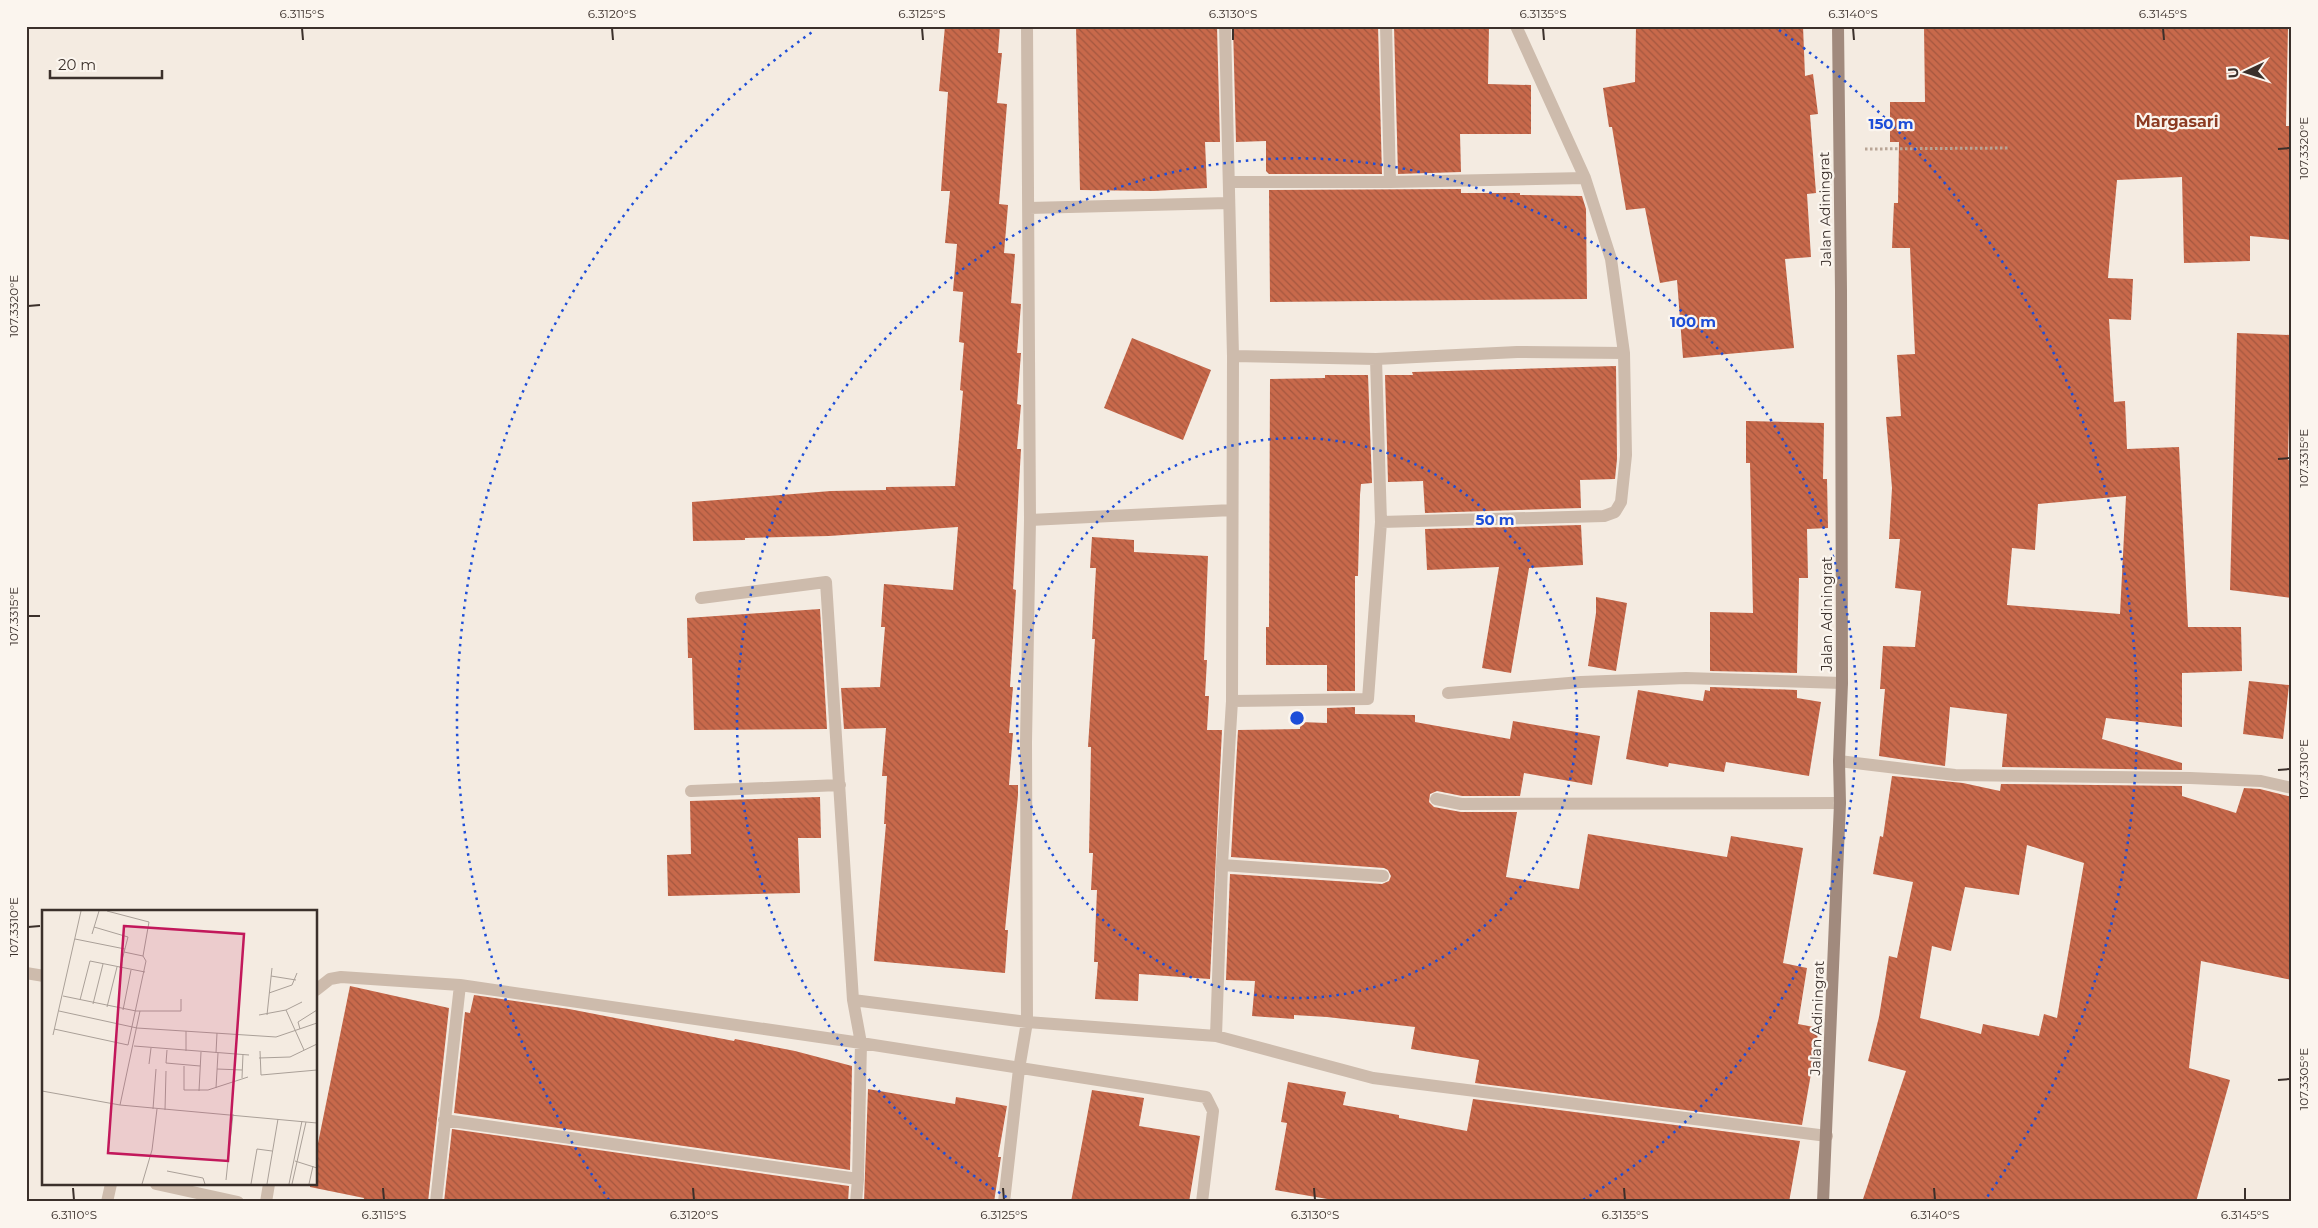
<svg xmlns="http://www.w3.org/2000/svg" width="2318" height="1228" font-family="Montserrat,sans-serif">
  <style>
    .building { fill: url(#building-back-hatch); fill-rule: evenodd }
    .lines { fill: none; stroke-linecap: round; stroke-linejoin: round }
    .path { stroke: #b9a596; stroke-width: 3; stroke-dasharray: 2.5 2.5; stroke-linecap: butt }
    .street { stroke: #cdbbac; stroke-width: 12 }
    .secondary { stroke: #a18a7d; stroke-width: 12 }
    .ticks { fill: none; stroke: #3b302b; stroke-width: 2 }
    .ring { fill: none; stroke: #1d4ed8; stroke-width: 2.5; stroke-dasharray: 2.5 5 }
    .labels { text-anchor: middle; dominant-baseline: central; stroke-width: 4.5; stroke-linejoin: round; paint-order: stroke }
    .street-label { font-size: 14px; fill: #3b302b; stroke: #fbf5ee }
    .quarter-label { font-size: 16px; font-weight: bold; fill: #8c3b22; stroke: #fbf5ee }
    .inset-road { fill: none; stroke: #aaa098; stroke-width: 1 }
    .view { fill: #c2185b; fill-opacity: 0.15; stroke: #c2185b; stroke-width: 2.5 }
    .inset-edge { fill: none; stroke: #3b302b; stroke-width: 2.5 }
    .centre { fill: #1d4ed8; stroke: #fbf5ee; stroke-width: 2.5 }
    .ring-label { font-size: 15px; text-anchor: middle; font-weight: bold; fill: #1d4ed8; stroke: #fbf5ee; stroke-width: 4.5; stroke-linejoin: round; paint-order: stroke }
    .neatline { fill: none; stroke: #3b302b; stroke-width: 2 }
    .ticks-label { font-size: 12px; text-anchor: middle; fill: #3b302b }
  </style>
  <defs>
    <pattern id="building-back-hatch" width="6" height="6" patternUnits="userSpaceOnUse" patternTransform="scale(1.25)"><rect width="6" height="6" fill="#c8694b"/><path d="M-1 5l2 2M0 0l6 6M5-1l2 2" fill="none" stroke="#a4573f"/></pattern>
  </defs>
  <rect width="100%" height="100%" fill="#f4ebe1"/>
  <path class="building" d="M945 26H1000L998 53H1002L997 103 1007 104 999 204 1008 205 1004 253 1015 254 1011 303 1021 304 1017 353H1021L1017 404 1021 405 1017 449H1021L1013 589 1016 590 1010 687H1013L1009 733H1013L1009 785H1018V795L1005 930H1008L1005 973 874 961 886 824H884L887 776H882L886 728 844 729 841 688 880 687 885 627H881L884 584 953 590 958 527 829 536 745 538V540L693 541 692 502 831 491 886 490V487L955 486 963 391 960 390 964 343 959 342 963 292 953 291 957 244 945 243 950 191H941L948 92 939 91Z
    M1076 26H1217L1220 142H1205L1207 188 1154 191 1080 190Z
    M1233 26H1378L1382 174H1269L1266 171V141L1236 142Z
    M1394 26H1489L1488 84 1531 85V134H1460L1461 172 1398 174Z
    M1636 26H1803L1805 76 1813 74 1818 114 1810 115 1816 193 1807 194 1811 257 1785 259 1794 348 1683 358 1677 280 1660 283 1645 208 1626 210 1612 127H1609L1603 88 1635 82Z
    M1924 26H2288L2286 126H2292V240L2250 236V261L2184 263 2182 177 2117 180 2108 278 2133 279 2131 320 2109 319 2114 402 2125 401 2127 449 2179 447 2188 627H2241L2242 671 2182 673V727L2106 718 2102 739 2182 763V770L2002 767 2007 714 1950 707 1945 766 1879 756 1885 689H1880L1883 646 1915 647 1921 591 1895 588 1900 539H1889L1892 488 1886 417 1901 416 1897 355 1915 354 1910 248H1892L1894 203H1898L1899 142H1890V102H1925ZM2126 496 2120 614 2007 605 2012 548 2035 550 2038 504Z
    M1461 189V193H1520V195L1582 196 1586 209 1587 299 1270 302 1269 190Z
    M2237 333 2291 335 2288 460 2292 461V598L2230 590Z
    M1132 338 1211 370 1183 440 1104 408Z
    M1616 366 1617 459 1615 479 1580 480 1581 508 1425 513 1423 481 1388 482 1385 375H1413L1412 372Z
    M1325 375H1368L1372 483 1361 484 1360 495 1358 576H1355V691H1327V665H1266V627H1269L1270 379 1325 378Z
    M1746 421 1824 423 1823 479H1827L1828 528 1807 529 1808 578H1799L1797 673 1710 671V612L1753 613 1750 463H1746Z
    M1581 525 1583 565 1529 568 1511 673 1482 668 1499 567 1427 570 1425 529Z
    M1092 537 1134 540V552L1208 556 1204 660H1207L1205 696H1209L1207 730H1222L1210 979 1139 974 1138 1001 1095 999 1098 962H1094L1097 890H1091L1093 853H1089L1091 747H1088L1095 639H1092L1096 568H1090Z
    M1596 597 1627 603 1616 671 1588 666 1596 613Z
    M820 609 827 729 694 730 692 658H688L687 618Z
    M2249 681 2289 685 2283 739 2243 734Z
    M1710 687 1797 690V698L1821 702 1809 776 1726 762 1724 772 1669 763 1668 767 1626 759 1638 690 1703 701 1705 690 1710 691Z
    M1355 707V714L1415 715V722L1510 739 1513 721 1600 736 1592 785 1524 773 1520 796H1462L1437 791 1430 794 1429 802 1434 807 1461 812H1517L1506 877 1579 889 1588 834 1727 857 1731 836 1803 848 1783 963 1807 968 1798 1024 1819 1028 1802 1125 1475 1083 1479 1060 1411 1049 1415 1027 1327 1017 1294 1015V1019L1252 1016 1255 981 1226 980 1230 874 1382 884 1389 881 1391 876 1388 870 1384 868 1231 857 1238 730 1300 729V722L1327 723V708Z
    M1892 776 1963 783 2000 791 2001 784 2182 786V796L2236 813 2244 788 2260 789 2292 797V980L2201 961 2189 1068 2230 1080 2196 1202H1862L1906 1071 1868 1061 1879 1017 1889 956 1897 958 1913 882 1873 874 1880 836 1883 837ZM2027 845 2084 863 2057 1018 2044 1014 2039 1036 1983 1024 1981 1034 1920 1018 1932 946 1951 951 1965 887 2019 895Z
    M820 797 821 838H798L800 893 668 896 667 855 691 854 690 801Z
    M350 986 449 1008 428 1202H363L364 1198 310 1187V1184H316V1153Z
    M474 995 569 1009 734 1041 735 1039 795 1051 852 1066 850 1170 454 1113 465 1012 470 1013Z
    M1288 1082 1346 1092 1343 1105 1399 1115V1118L1467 1131 1473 1099 1800 1141 1789 1202H1345L1275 1190 1287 1123 1281 1122Z
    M868 1089 955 1104 956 1097 1007 1106 998 1157H1001L994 1202H864Z
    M1092 1090 1144 1098 1139 1126 1200 1136 1189 1202H1071Z
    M452 1129 849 1186 848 1202H444Z"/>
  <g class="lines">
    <path class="path" d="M1865 149 2008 148"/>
    <path class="street" d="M1386 26 1390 182
      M1230 182H1390L1585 178
      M1029 208 1228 203
      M1233 356 1376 359 1517 352 1624 353
      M1030 520 1232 510
      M1381 522 1604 516 1615 512 1621 502 1626 455 1624 353 1611 259 1585 178 1516 26
      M701 598 826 582 853 1000 861 1043 858 1179 856 1202
      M1448 693 1581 682 1686 678 1842 683
      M1232 701 1368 699 1381 522 1376 359
      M1839 761 1955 775 2190 778 2261 781 2292 788
      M691 791 840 785
      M1436 799 1461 804 1840 803
      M1222 865 1383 876
      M26 973 44 976
      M316 990 330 979 341 977 460 985 861 1043 1206 1097 1213 1111 1202 1202
      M853 1000 1027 1022 1216 1036 1373 1078 1827 1136
      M1216 1036 1222 865 1232 701 1233 356 1225 26
      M444 1120 858 1179
      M156 1184 238 1202
      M107 1202 111 1184
      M266 1202 269 1184
      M436 1202 460 985
      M1004 1202 1019 1069 1027 1022 1026 742 1030 520 1027 26"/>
    <path class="secondary" d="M1823 1202 1840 803 1839 761 1842 683 1841 291 1838 26"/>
  </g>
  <path class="ticks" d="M302 28 303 40M612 28 613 40M922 28 923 40M1233 28V40M1543 28 1544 40M1853 28 1854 40M2163 28 2164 40M2278 149 2290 148M28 306 40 305M2278 459 2290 458M28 616H40M2278 770 2290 769M28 927 40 926M2278 1080 2290 1079M73 1188 74 1200M383 1188 384 1200M693 1188 694 1200M1003 1188 1004 1200M1314 1188 1315 1200M1624 1188 1625 1200M1934 1188 1935 1200M2245 1188V1200"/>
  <g class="ring">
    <circle cx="1297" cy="718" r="280"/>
    <path d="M1013 1201A560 560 0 1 1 1581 1201"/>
    <path d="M609 1200A840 840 0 0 1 815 30M1779 30A840 840 0 0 1 1985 1200"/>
  </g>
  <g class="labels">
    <g class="street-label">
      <text transform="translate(1825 209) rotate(-91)">Jalan Adiningrat</text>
      <text transform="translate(1827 614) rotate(-90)">Jalan Adiningrat</text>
      <text transform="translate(1817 1018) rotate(-88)">Jalan Adiningrat</text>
    </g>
    <g class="quarter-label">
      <text x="2177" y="121">Margasari</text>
    </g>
  </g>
  <g transform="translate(42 910)">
    <rect width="275" height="275" fill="#f4ebe1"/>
    <path class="inset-road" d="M65 1 107 12 101 46M52 17 86 27 78 58M50 24 57 1M33 29 83 39M229 66 254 70M227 83 250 75 255 63M21 86 94 101H139V89M38 90 48 51 103 62M51 94 61 54M65 97 75 57M81 100 89 60M244 100 262 140M17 101 95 118 234 127 275 113M217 105 244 100 260 92M225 105 230 58M12 119 86 135 104 51 101 46 82 42M258 119 256 112 275 100M11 125 39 1M92 136 207 145M125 140 124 153 158 156M144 141V121M218 141 219 165 275 160M174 143 175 123M217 148 248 147 275 134M107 154 109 138M142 156V180H166L206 167M175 159 200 160M200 168 201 144M174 178 176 143M0 181 78 195 275 213M157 181 159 142M78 195 98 101M111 199 114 159M123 200 124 161M253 251 275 258M125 261 161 268 163 274M184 270 191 204M100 274 110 240 115 199M209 274 215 239 230 241M225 274 236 209M247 274 260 211M250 274 264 212M267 274 271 256"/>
    <path class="view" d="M82 16 202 24 186 251 66 243Z"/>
    <rect width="275" height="275" class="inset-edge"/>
  </g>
  <circle cx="1297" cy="718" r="8" class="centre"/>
  <g class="ring-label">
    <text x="1891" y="129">150 m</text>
    <text x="1693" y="327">100 m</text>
    <text x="1495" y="525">50 m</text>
  </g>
  <rect width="2318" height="1228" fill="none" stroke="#fbf5ee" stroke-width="55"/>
  <g transform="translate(2246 72) rotate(266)" stroke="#fbf5ee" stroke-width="4" paint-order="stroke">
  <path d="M0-4L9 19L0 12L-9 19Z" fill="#3b302b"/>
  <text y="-8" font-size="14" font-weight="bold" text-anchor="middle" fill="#3b302b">U</text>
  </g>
  <path d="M50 70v8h112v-8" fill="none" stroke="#3b302b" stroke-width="2.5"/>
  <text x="58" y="70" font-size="15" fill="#3b302b" stroke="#fbf5ee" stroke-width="4" paint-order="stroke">20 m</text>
  <rect x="28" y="28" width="2262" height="1172" class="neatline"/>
  <g class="ticks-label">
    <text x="302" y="18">6.3115°S</text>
    <text x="612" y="18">6.3120°S</text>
    <text x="922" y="18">6.3125°S</text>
    <text x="1233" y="18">6.3130°S</text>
    <text x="1543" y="18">6.3135°S</text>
    <text x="1853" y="18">6.3140°S</text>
    <text x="2163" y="18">6.3145°S</text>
    <text transform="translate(2304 148) rotate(-90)" y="4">107.3320°E</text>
    <text transform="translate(14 306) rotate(-90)" y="4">107.3320°E</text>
    <text transform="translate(2304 458) rotate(-90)" y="4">107.3315°E</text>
    <text transform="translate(14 616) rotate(-90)" y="4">107.3315°E</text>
    <text transform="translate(2304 769) rotate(-90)" y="4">107.3310°E</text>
    <text transform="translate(14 927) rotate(-90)" y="4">107.3310°E</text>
    <text transform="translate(2304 1079) rotate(-90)" y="4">107.3305°E</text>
    <text x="74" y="1219">6.3110°S</text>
    <text x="384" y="1219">6.3115°S</text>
    <text x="694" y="1219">6.3120°S</text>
    <text x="1004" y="1219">6.3125°S</text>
    <text x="1315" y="1219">6.3130°S</text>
    <text x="1625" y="1219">6.3135°S</text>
    <text x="1935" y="1219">6.3140°S</text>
    <text x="2245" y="1219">6.3145°S</text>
  </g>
</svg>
